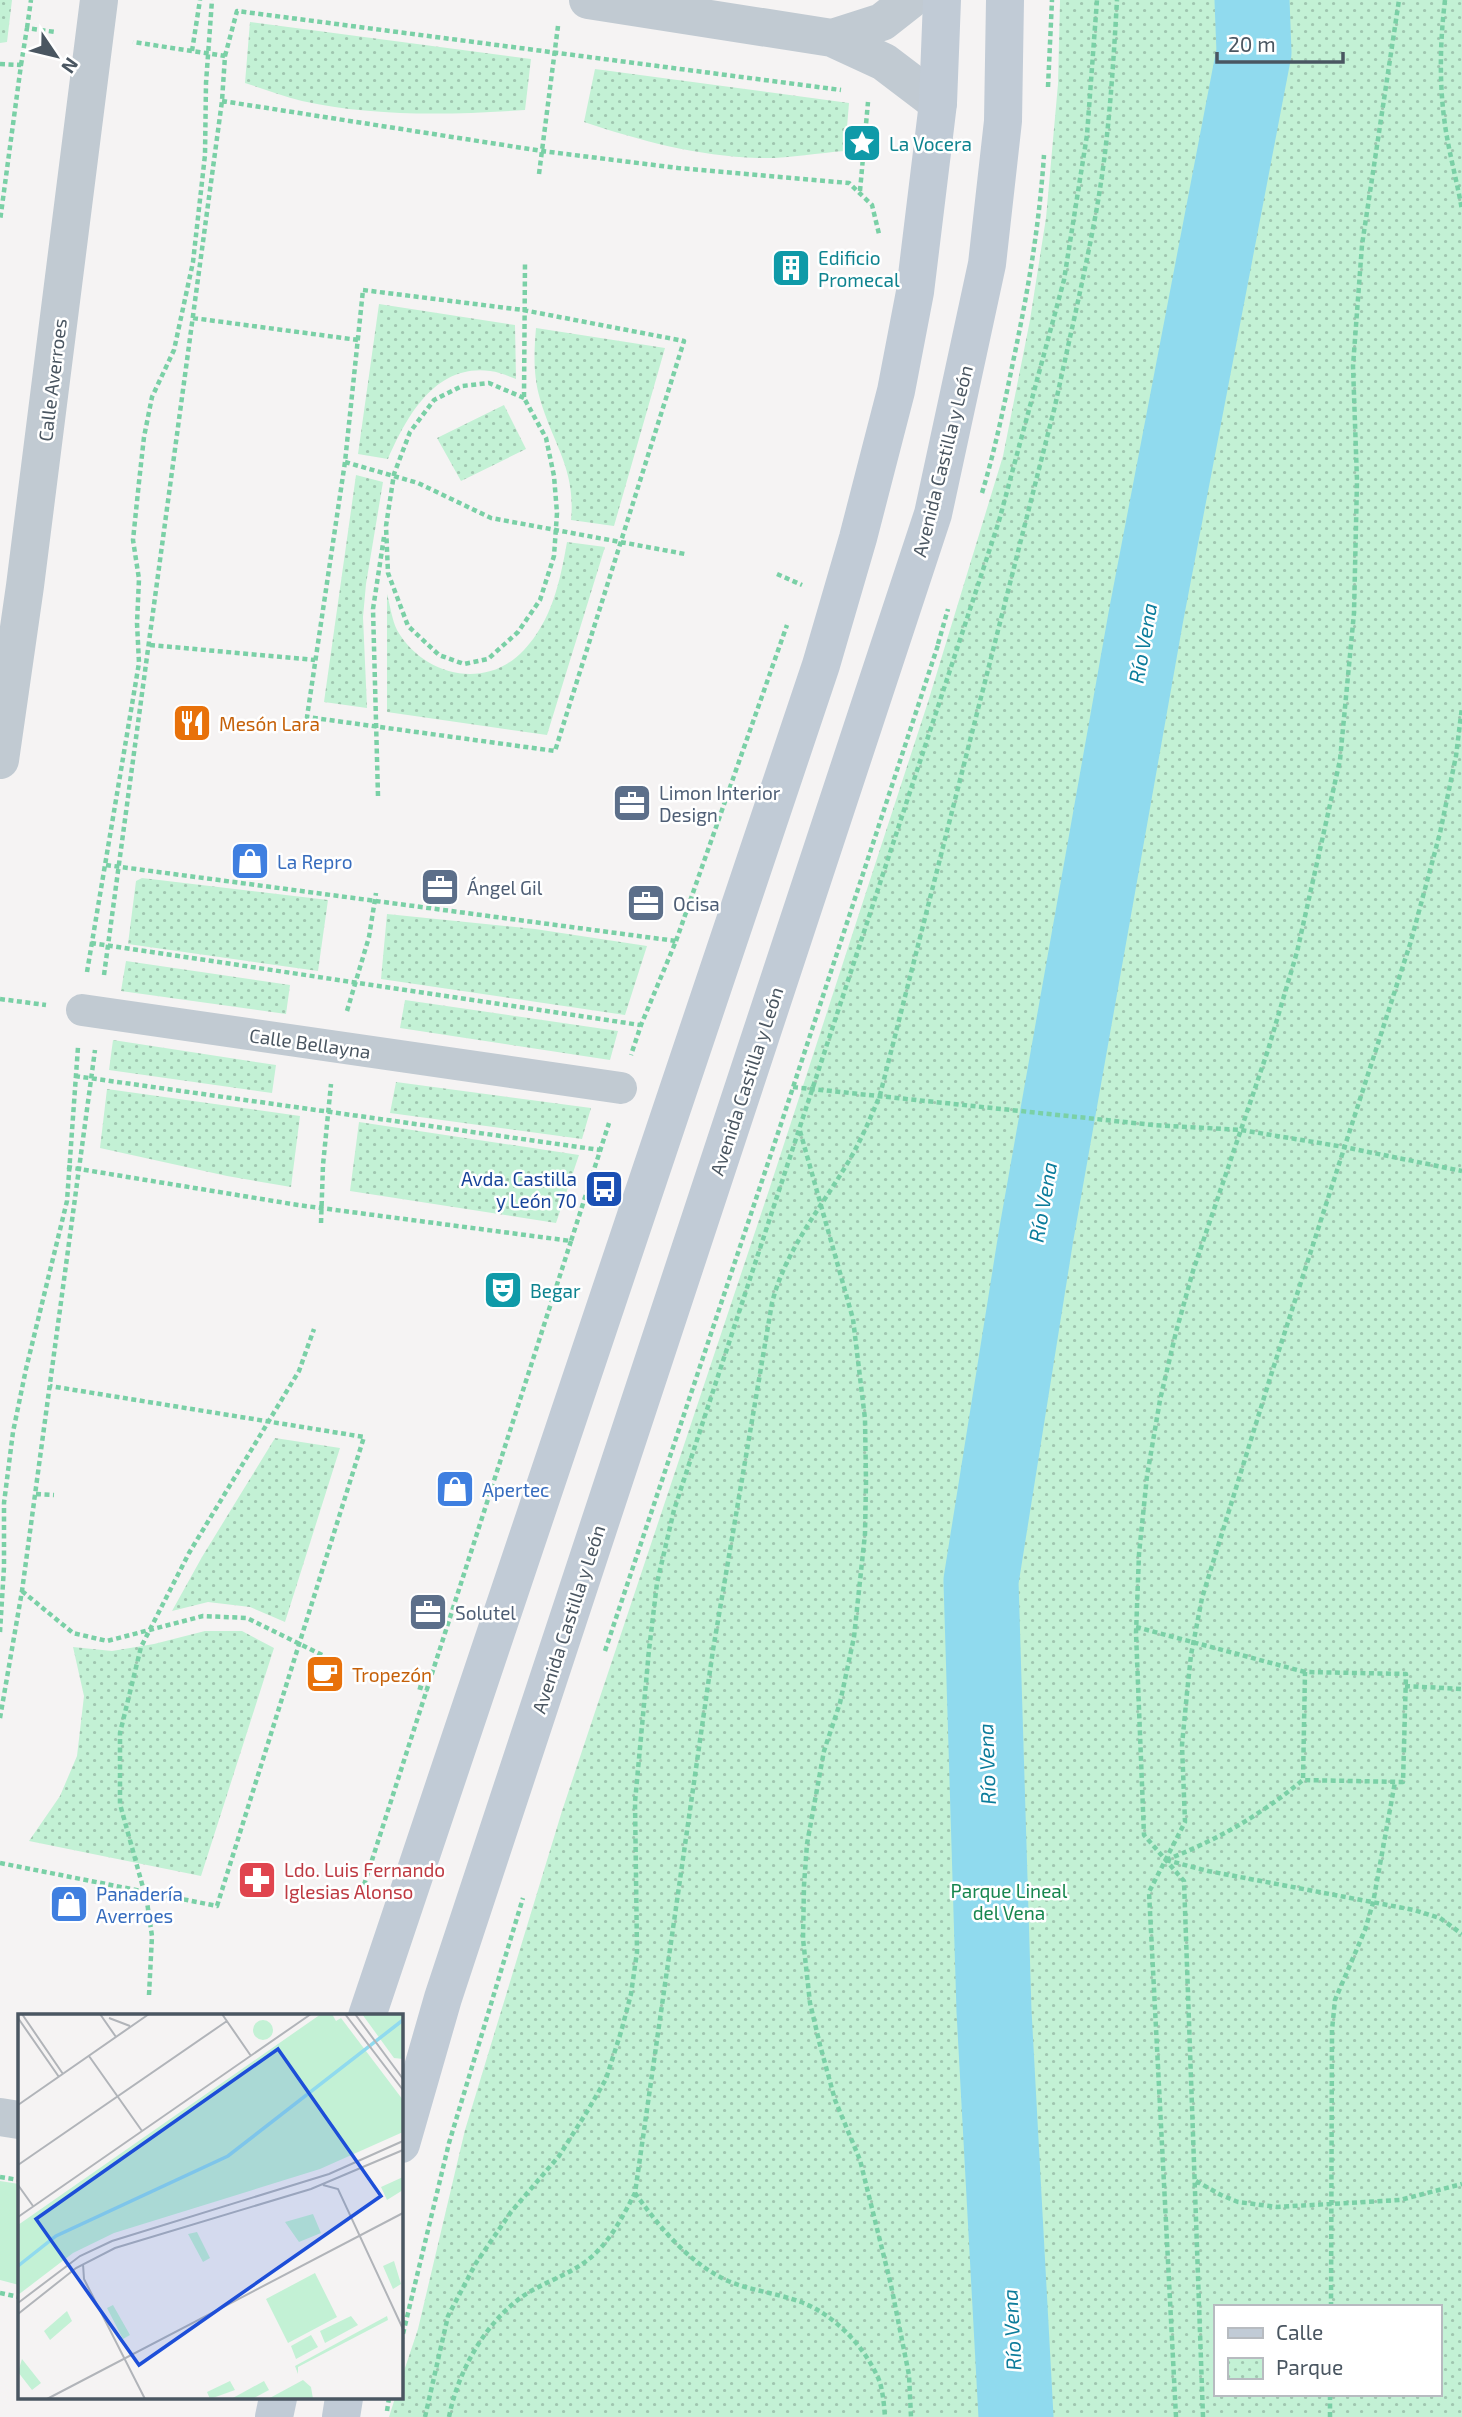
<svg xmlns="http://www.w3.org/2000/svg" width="1462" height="2417" font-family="'Exo 2',sans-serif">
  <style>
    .grass { fill: #c3f1d5 }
    .park { fill: url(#park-dots); fill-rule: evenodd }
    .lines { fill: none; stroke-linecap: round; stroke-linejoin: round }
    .river { stroke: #90daee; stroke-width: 75 }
    .path { stroke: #7ad0a6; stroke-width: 4.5; stroke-dasharray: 5 3.5; stroke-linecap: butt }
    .pedestrian { stroke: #c1cad2; stroke-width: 32 }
    .minor { stroke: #c1cad2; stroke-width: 38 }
    .secondary { stroke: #c1cbd6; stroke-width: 38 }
    .labels { text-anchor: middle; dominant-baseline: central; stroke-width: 5; stroke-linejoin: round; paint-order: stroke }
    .culture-label { font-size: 19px; fill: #0d838f; stroke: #fff; text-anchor: start }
    .street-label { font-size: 19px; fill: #4a5661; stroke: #fff }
    .food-label { font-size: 19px; fill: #c56008; stroke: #fff; text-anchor: start }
    .service-label { font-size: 19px; fill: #4e5e75; stroke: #fff; text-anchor: start }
    .shop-label { font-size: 19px; fill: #366cbe; stroke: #fff; text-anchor: start }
    .transit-label { font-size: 19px; fill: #164399; stroke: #fff; text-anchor: end }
    .health-label { font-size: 19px; fill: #be3a42; stroke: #fff; text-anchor: start }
    .park-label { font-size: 19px; fill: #17864f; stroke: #fff }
    .water-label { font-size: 21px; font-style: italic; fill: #0c7c9b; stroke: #fff }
    .inset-river { fill: none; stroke: #90daee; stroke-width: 3.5 }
    .inset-road { fill: none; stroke: #b1b4b9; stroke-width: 2 }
    .view { fill: #1d4ed8; fill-opacity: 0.15; stroke: #1d4ed8; stroke-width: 3.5 }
    .inset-edge { fill: none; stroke: #4a5661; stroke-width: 3.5 }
  </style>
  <defs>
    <pattern id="park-dots" width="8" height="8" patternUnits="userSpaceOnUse" patternTransform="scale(1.75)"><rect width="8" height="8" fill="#c3f1d5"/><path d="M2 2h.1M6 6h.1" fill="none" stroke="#a0c6b0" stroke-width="1.8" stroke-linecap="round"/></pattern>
  </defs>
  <rect width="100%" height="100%" fill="#f5f3f3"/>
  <path class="grass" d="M0 2181 19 2184V2285L0 2280Z"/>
  <path class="park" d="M0 0H12L7 42 0 43Z
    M1060 0H1462V2417H389L395 2398H401V2380L418 2329 465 2130 562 1811 770 1187 928 702 1003 456 1030 320 1046 218 1058 84ZM1215 2307H1439V2394H1215Z
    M250 22 531 59 525 110C450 115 376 117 302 101 283 96 264 89 245 83Z
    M595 69 849 103 845 151C816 153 787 159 758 158 697 156 641 141 584 122Z
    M379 304 515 325 516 379C508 376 499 372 490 371 435 364 407 416 388 459L358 454Z
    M536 328 665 348 614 526 571 520C576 469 553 444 540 399 533 375 534 353 536 328Z
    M504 405 526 449 461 481 437 438Z
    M356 475 383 482 366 584 363 617 367 708 324 702Z
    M567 542 605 547 547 735 387 712V594C390 605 392 620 397 630 423 676 486 691 524 650 552 620 560 582 567 542Z
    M142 878 328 900 318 971 128 944 136 881Z
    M387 914 535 929 647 946 625 1015 381 979Z
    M126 961 290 985 286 1014 121 991Z
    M405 1000 618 1031 610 1060 400 1028Z
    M113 1040 276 1065 272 1093 109 1070Z
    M396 1082 591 1108 582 1139 390 1113Z
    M107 1089 300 1116 291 1187 227 1176 100 1148Z
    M359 1122 579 1155 556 1223 350 1191Z
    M275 1438 340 1448 285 1622 250 1607 208 1602 172 1611 202 1557Z
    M205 1631H242L274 1648 201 1876 29 1841 60 1796 77 1756 84 1696 73 1647 112 1651 154 1644Z"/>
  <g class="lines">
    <path class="river" d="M1016 2417 994 2011 981 1581 1036 1236 1146 616 1254 52 1252 0"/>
    <path class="path" d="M1445 0C1440 42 1439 83 1445 125 1449 153 1457 181 1462 210
      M27 28 31 0
      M192 51 200 0
      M225 56 237 11 841 90
      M0 64 21 65 0 221
      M21 65 27 28 55 32
      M1048 87 1052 0
      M222 101 542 151 678 168 849 183 872 205 879 234
      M539 174 558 26
      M860 191 868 102
      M363 290 523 310 684 341 555 751 307 717 345 462Z
      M193 318 358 340
      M524 398 489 383 462 386 434 400 410 432 394 474 386 526 388 573 408 626 439 655 464 664 488 659 518 632 540 600 554 556 557 513 554 476 546 438 524 398 525 263
      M345 462 418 483 491 518 685 554
      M982 493C995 450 1004 406 1013 362 1028 291 1039 228 1044 155
      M777 574 802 585
      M938 644 948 609
      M150 645 315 660
      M378 796 373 609 384 537
      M106 865 676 941 641 1025 631 1055
      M676 941 787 625
      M91 943 640 1025
      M87 972 139 663 137 623 139 579 133 540 139 482 144 437 152 397 174 350 193 262 205 155 206 83 212 0
      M104 975 222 101 225 56 133 42
      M0 999 46 1005
      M347 1011 369 937 376 893
      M75 1076 600 1150
      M793 1087 1153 1125 1241 1130 1344 1147 1462 1171
      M800 1131 853 1319 865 1419 866 1482 865 1534 854 1637 840 1703 824 1751 807 1844 804 1885 803 1939 810 2003 820 2045 835 2100 860 2160 891 2285 909 2375 911 2417
      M67 1167 298 1205 571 1241 609 1123
      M321 1223 323 1165 331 1084
      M36 1494 54 1495
      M22 1591 73 1633 107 1641 203 1616 247 1618 324 1656
      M1136 1627 1305 1672
      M0 1632 4 1567V1503L13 1432 26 1369 67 1201 78 1047
      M605 1651 782 1121 938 645
      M1405 1686 1462 1689
      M418 1687 428 1690
      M0 1718 22 1591 95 1050
      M1166 1860C1219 1839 1259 1816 1303 1780L1403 1782 1406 1674 1305 1672 1303 1780
      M1166 1860 1208 1871 1414 1910 1440 1918 1462 1934
      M0 1863 217 1906 364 1437 50 1386
      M364 1885 571 1241
      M149 1995 152 1936 147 1902 120 1804V1733L141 1647 189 1553 299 1371 314 1329
      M0 2177 19 2180
      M1196 2181 1221 2195 1238 2202 1277 2207 1400 2200 1462 2184
      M635 2193C660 2228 689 2263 728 2281 752 2291 777 2293 801 2302 835 2315 865 2347 879 2380 883 2391 884 2405 885 2417
      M0 2293 19 2297
      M1331 2307 1332 2030 1335 2000 1365 1930 1373 1903 1395 1782
      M401 2342 449 2143 523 1898
      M387 2411 389 2398
      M425 2417 448 2316 476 2263 511 2212 559 2156 588 2110 606 2079 621 2032 631 1994 637 1952 635 1802 649 1650 657 1583 674 1510 999 521 1064 280 1087 135 1097 0
      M449 2417C458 2371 485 2323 523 2296 544 2282 569 2275 589 2259 610 2242 623 2216 635 2193L713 1650 772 1303C786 1248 822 1207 850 1159 862 1138 871 1117 880 1095L1055 406C1069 340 1085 274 1097 207 1109 139 1113 69 1117 0
      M1176 2417 1149 1892 1185 1822 1182 1745 1187 1693 1191 1655 1202 1598 1271 1375 1411 941 1440 833 1456 756 1462 707
      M1203 2417 1184 1881 1144 1835 1136 1633 1139 1554 1147 1476 1160 1400 1176 1332 1193 1271 1268 1050 1297 952 1340 760 1354 613 1357 481 1353 366 1362 245 1399 0
      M1330 2417V2394"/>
    <path class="pedestrian" d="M82 1010 621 1088"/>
    <path class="minor" d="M588 0 832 38 884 62 938 103
      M832 38 882 22 910 0
      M0 760 25 586 99 0
      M0 2117 19 2120"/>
    <path class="secondary" d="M367 2016 821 665 858 538 896 391 915 292 938 103 942 0
      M401 2144 443 1998 933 514 987 264 1003 121 1005 0
      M274 2417 278 2398
      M341 2417 344 2398"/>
  </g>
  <defs>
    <g id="sight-square" transform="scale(2.0125)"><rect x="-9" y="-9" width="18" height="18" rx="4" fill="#0f9aa8" stroke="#fff"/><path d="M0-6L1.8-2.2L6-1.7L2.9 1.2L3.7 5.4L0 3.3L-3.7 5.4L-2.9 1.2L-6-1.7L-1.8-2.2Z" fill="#fff"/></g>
    <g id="building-square" transform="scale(2.0125)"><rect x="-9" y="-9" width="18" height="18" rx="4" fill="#0f9aa8" stroke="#fff"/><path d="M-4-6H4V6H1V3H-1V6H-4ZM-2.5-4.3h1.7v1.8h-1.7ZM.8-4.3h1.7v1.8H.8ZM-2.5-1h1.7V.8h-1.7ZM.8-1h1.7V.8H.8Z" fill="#fff"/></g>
    <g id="restaurant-square" transform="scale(2.0125)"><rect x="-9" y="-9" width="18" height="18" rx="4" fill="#e8710a" stroke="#fff"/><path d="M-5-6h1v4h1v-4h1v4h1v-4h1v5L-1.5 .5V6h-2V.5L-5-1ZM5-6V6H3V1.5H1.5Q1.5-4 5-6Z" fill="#fff"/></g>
    <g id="office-square" transform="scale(2.0125)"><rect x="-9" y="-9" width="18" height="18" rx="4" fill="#5c6f8a" stroke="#fff"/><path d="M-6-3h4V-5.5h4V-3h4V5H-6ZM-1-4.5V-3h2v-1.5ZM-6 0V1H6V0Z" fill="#fff"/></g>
    <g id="shop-square" transform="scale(2.0125)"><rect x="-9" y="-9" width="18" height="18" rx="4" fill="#3f7fe0" stroke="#fff"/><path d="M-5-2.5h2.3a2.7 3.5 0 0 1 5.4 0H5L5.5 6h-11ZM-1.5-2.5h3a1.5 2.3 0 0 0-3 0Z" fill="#fff"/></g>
    <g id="bus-square" transform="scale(2.0125)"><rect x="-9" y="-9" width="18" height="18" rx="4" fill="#1a4fb4" stroke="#fff"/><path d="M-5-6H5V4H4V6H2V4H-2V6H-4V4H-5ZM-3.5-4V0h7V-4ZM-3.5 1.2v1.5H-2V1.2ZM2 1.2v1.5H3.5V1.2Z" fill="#fff"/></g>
    <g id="theatre-square" transform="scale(2.0125)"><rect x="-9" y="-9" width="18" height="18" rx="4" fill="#0f9aa8" stroke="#fff"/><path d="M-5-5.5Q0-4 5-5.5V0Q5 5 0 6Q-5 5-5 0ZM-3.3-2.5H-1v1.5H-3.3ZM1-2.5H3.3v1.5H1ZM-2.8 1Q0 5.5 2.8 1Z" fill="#fff"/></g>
    <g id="cafe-square" transform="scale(2.0125)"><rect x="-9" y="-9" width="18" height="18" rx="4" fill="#e8710a" stroke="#fff"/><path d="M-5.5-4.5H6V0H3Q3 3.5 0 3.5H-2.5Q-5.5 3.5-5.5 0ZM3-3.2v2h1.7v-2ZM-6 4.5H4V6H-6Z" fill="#fff"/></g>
    <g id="pharmacy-square" transform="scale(2.0125)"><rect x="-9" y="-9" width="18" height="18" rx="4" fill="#e0444e" stroke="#fff"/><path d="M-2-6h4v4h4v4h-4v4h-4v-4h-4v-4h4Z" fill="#fff"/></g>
  </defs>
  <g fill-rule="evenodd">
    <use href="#sight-square" x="862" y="143"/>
    <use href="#building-square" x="791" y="268"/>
    <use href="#restaurant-square" x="192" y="723"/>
    <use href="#office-square" x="632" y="803"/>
    <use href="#shop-square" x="250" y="861"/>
    <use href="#office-square" x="440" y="887"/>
    <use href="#office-square" x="646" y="903"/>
    <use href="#bus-square" x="604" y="1189"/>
    <use href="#theatre-square" x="503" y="1290"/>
    <use href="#shop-square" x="455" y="1489"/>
    <use href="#office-square" x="428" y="1612"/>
    <use href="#cafe-square" x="325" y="1674"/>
    <use href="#pharmacy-square" x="257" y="1880"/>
    <use href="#shop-square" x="69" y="1904"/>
  </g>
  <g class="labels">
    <g class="culture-label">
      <text x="889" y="143">La Vocera</text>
      <text x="818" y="257">Edificio<tspan x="818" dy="22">Promecal</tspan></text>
      <text x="530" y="1290">Begar</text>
    </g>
    <g class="street-label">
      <text transform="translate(52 380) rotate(-83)">Calle Averroes</text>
      <text transform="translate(942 461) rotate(-76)">Avenida Castilla y León</text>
      <text transform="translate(310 1043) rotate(8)">Calle Bellayna</text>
      <text transform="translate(746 1081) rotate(-72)">Avenida Castilla y León</text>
      <text transform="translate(568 1619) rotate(-72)">Avenida Castilla y León</text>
    </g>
    <g class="food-label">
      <text x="219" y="723">Mesón Lara</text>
      <text x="352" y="1674">Tropezón</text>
    </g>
    <g class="service-label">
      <text x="659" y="792">Limon Interior<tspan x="659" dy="22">Design</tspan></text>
      <text x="467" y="887">Ángel Gil</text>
      <text x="673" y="903">Ocisa</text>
      <text x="455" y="1612">Solutel</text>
    </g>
    <g class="shop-label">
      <text x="277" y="861">La Repro</text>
      <text x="482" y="1489">Apertec</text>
      <text x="96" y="1893">Panadería<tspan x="96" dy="22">Averroes</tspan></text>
    </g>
    <g class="transit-label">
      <text x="577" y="1178">Avda. Castilla<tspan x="577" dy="22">y León 70</tspan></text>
    </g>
    <g class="health-label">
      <text x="284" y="1869">Ldo. Luis Fernando<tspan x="284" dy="22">Iglesias Alonso</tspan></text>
    </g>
    <g class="park-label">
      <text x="1009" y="1890">Parque Lineal<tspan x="1009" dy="22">del Vena</tspan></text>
    </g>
    <g class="water-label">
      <text transform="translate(1142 643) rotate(-80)">Río Vena</text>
      <text transform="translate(1042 1202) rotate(-80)">Río Vena</text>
      <text transform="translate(986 1764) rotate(-92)">Río Vena</text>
      <text transform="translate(1011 2330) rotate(-93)">Río Vena</text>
    </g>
  </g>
  <g transform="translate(18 2014)">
    <rect width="385" height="385" fill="#f5f3f3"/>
    <path d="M235 16a10 10 0 1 1 20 0a10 10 0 1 1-20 0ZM376 247 383 270 375 275 365 252ZM297 259 319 303 270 329 248 285Z" fill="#c3f1d5"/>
    <path d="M303 0H314L318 7 323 4 385 86V118L302 155 96 219 55 239 0 281V211ZM344 0H385V45L376 44ZM385 163V176L369 186 363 173ZM295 200 303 219 281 228 267 208ZM179 218 192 244 185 248 170 220ZM95 291 112 321 105 325 89 294ZM49 297 54 307 32 326 26 317ZM333 302 340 311 307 329 302 317ZM369 302 370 306 280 353V360L277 352ZM293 321 300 333 278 345 273 332ZM4 345 23 369 14 376 0 358ZM285 366 293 373 295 385H250ZM212 367 217 376 192 385 189 378ZM246 367 251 376 234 385H213Z" fill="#c3f1d5"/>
    <path class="inset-river" d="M0 252 38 222 210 142 385 6"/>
    <path class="inset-road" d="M4 0 45 60M82 0 98 23M204 0 233 42M327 0 385 76M337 0 385 65M0 4 41 63M91 4 112 12M71 42 124 117M0 91 131 0M0 151 209 7M0 171 15 192M305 171 320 175 385 315M0 203 293 0M65 250 66 265 127 385M0 289 62 242 94 227 311 160 385 127M0 300 58 254 97 234 293 175 385 136M29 385 385 199"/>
    <path class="view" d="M260 35 363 182 121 351 18 205Z"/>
    <rect width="385" height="385" class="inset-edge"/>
  </g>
  <rect x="1214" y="2305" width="228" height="91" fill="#ffffff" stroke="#b7bbc0" stroke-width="2"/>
  <rect x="1228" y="2328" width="35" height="10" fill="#c1cbd6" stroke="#b7bbc0" stroke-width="2"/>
  <text x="1276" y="2340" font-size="21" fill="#4a5661">Calle</text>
  <rect x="1228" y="2358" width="35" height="21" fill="url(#park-dots)" stroke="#b7bbc0" stroke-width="2"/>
  <text x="1276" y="2375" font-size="21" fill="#4a5661">Parque</text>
  <g transform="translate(56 56) rotate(125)" stroke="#ffffff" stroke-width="5" paint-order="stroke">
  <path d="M0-5L12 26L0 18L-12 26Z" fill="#4a5661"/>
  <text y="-10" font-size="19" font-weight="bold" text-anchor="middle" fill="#4a5661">N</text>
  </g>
  <path d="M1217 52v10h126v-10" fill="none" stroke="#4a5661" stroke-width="3.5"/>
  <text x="1228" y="52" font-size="21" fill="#4a5661" stroke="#ffffff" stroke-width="5" paint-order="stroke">20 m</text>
</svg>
